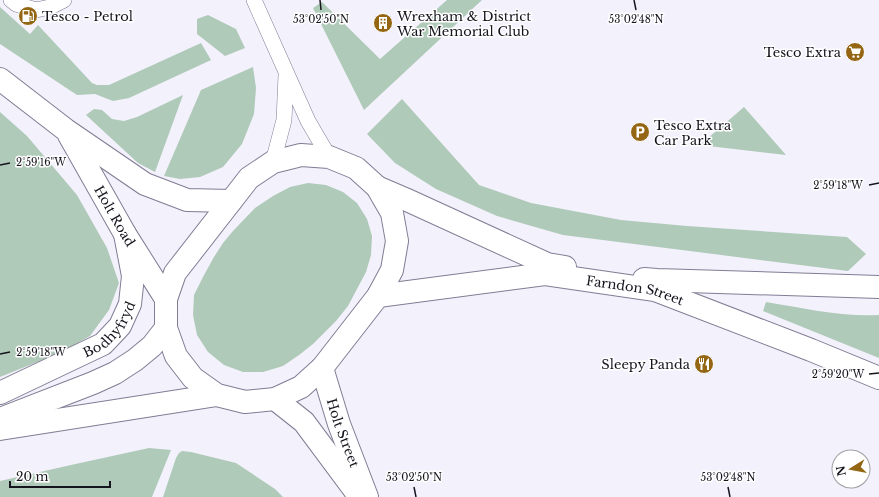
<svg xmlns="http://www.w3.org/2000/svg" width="879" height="497" font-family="'Libre Baskerville',serif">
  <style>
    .green { fill: #afcab8 }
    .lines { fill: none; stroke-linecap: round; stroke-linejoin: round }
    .service-casing { stroke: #827c94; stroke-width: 16 }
    .minor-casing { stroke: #827c94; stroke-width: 24 }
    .primary-casing { stroke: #827c94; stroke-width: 24 }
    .service { stroke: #fff; stroke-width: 15 }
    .minor { stroke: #fff; stroke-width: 22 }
    .primary { stroke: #fff; stroke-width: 22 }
    .ticks { fill: none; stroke: #16141d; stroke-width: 1.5 }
    .labels { text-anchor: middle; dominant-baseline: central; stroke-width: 3; stroke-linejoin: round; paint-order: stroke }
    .poi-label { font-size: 13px; fill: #16141d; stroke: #fff; text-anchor: start }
    .street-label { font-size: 13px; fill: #16141d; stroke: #fff }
    .ticks-label { font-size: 10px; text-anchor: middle; fill: #16141d; stroke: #fff; stroke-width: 3; stroke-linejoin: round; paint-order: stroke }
  </style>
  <rect width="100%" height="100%" fill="#f3f1fc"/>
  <path class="green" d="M447 0H482L364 110 313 8 322 2 380 59Z
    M0 7 30 34 38 25 92 83 97 85H109L201 43 211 60 129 98 113 101 95 94 77 95 0 44Z
    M208 15 236 29 245 48 225 56 197 34V19Z
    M253 67 256 88 254 114 242 144 223 167 200 177 180 179 164 176 201 90Z
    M183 95 155 172 138 163 86 115 94 109 102 110 112 119 124 121 137 117Z
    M402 99 479 185 531 203 621 220 687 226 847 237 866 254 848 271 563 235 497 216 436 189 395 163 367 134Z
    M744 107 786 155 700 145Z
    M0 112 27 136 77 195 107 248 119 283 109 310 90 336 62 352 0 377Z
    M308 183 326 185 343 192 357 203 367 219 372 236 371 255 366 272 348 306 336 321 313 344 299 355 283 366 263 372H243L224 365 208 352 197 335 193 315 194 295 203 277 214 257 223 243 233 231 255 208 273 196 290 187Z
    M766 302C803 308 841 317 879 315V358L763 311Z
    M149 448 171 450 152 497H0V481L71 465Z
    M182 451 191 452 236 463 275 489 283 497H163L176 458 179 453Z"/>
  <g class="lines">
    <g class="service-casing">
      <path id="service" d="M11 0 16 4 36 10 50 7 64 0
        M254 0 308 121 329 157
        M273 162 284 120 286 75"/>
    </g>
    <g class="minor-casing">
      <g id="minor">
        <path id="s1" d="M322 368 339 424 367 497"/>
        <path d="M275 399 304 422 359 496"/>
      </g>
    </g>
    <g class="primary-casing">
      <g id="primary">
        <path d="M0 79 66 130 145 184 187 200 231 201"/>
        <path id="s2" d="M69 135 125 234 166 299"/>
        <path d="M301 155 329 157 356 168 377 187 392 213 397 241 392 270 378 296 322 368 301 387 275 399 245 402 217 395 193 378 176 356 166 328V299L175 273 249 178 273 162Z"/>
        <path d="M377 187 405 199 547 264 565 267"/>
        <path d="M644 279 657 280 879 287"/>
        <path id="s3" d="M378 296 545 274 655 290 811 350 879 378"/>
        <path id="s4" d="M0 393 103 344 120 326 130 304 133 276 125 234"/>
        <path d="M0 419 93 383 115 373 135 360 152 346 166 328"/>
        <path d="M0 429 217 395"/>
      </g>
    </g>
    <use href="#service" class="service"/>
    <use href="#minor" class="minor"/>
    <use href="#primary" class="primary"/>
  </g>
  <path class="ticks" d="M320 0 321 10M634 0 636 10M0 165 10 163M869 185 879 183M0 354 10 352M869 374 879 373M414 487 416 497M728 487 730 497"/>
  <defs>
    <g id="fuel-disc" transform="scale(1)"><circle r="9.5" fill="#946513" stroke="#fff"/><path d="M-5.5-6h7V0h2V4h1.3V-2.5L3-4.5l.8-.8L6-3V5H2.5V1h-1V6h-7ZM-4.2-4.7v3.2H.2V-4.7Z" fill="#fff"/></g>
    <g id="building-disc" transform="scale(1)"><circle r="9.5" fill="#946513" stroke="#fff"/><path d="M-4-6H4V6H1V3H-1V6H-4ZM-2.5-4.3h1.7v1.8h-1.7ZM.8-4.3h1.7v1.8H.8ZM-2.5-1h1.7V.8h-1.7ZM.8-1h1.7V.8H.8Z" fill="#fff"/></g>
    <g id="supermarket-disc" transform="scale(1)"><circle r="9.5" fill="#946513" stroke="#fff"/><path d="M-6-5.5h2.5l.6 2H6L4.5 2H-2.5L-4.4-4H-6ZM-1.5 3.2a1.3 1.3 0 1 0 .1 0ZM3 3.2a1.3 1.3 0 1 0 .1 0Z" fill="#fff"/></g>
    <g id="parking-disc" transform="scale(1)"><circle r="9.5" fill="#946513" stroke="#fff"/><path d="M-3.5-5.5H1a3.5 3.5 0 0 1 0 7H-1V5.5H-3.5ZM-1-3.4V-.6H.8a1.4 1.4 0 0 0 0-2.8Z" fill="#fff"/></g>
    <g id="restaurant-disc" transform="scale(1)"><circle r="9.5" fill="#946513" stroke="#fff"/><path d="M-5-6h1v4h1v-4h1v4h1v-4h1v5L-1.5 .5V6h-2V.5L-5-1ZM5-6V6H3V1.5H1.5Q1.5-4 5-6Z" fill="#fff"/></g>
  </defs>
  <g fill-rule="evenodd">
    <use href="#fuel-disc" x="28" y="16"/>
    <use href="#building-disc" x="383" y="23"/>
    <use href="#supermarket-disc" x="855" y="52"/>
    <use href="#parking-disc" x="640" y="132"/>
    <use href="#restaurant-disc" x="704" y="364"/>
  </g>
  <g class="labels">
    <g class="poi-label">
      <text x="42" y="16">Tesco - Petrol</text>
      <text x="397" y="16">Wrexham &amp; District<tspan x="397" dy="15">War Memorial Club</tspan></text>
      <text x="841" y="52" text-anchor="end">Tesco Extra</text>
      <text x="654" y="125">Tesco Extra<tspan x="654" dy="15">Car Park</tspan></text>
      <text x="690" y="364" text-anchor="end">Sleepy Panda</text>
    </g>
    <g class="street-label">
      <text stroke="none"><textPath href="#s2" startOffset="93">Holt Road</textPath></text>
      <text stroke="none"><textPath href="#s3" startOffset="260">Farndon Street</textPath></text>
      <text stroke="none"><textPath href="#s4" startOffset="129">Bodhyfryd</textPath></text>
      <text stroke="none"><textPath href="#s1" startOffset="68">Holt Street</textPath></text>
    </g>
  </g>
  <g class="ticks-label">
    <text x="321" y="23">53°02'50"N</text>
    <text x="636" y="23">53°02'48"N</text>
    <text x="41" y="166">2°59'16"W</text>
    <text x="838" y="189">2°59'18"W</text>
    <text x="41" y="356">2°59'18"W</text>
    <text x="838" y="378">2°59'20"W</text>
    <text x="414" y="481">53°02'50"N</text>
    <text x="728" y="481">53°02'48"N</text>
  </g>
  <g transform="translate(851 469) rotate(259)"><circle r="19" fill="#ffffff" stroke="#a2a1a5"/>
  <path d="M0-3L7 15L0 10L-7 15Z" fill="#946513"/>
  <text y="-6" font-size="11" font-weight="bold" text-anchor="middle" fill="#16141d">N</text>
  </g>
  <path d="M10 481v6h100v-6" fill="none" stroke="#16141d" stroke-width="2"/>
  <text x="16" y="481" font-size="12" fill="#16141d" stroke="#ffffff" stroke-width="3" paint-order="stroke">20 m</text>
</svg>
